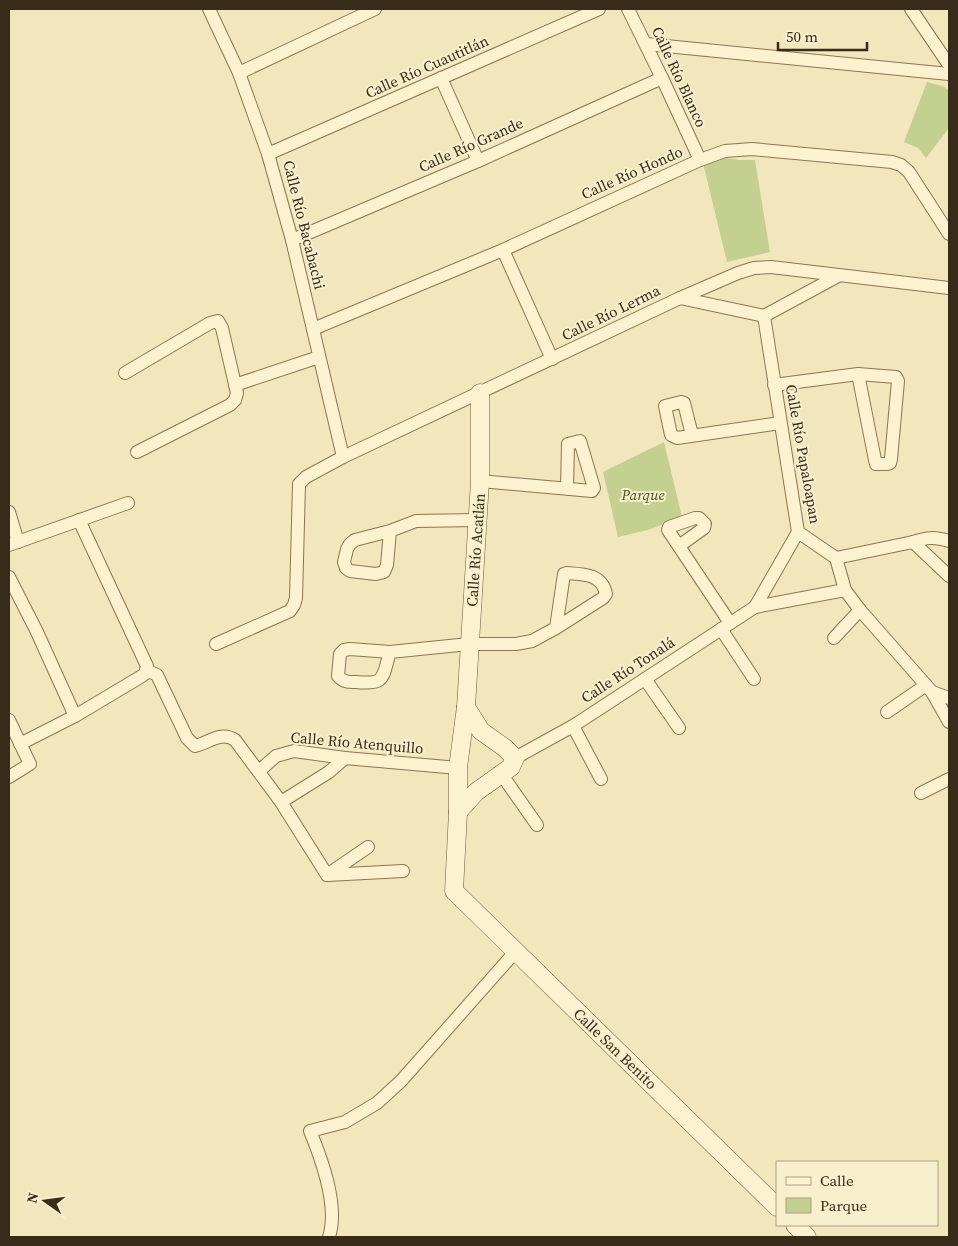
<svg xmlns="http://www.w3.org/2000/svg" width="958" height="1246" font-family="'Source Serif 4',serif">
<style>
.green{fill:#c4d090}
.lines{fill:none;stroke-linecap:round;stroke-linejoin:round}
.street-casing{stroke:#8b7554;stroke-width:14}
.secondary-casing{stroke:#6d5638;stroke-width:19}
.street{stroke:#fcf2d0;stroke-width:12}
.secondary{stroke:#fcf2d0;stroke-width:18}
.labels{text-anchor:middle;stroke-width:4;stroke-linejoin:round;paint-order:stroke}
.street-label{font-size:15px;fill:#392b1a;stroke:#f8efcd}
.park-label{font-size:15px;font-style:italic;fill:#45571f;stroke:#f8efcd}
</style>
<rect width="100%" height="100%" fill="#f2e6bc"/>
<g class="green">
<polygon points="927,82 945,87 949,91 949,128 926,158 918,148 904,142"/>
<polygon points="717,156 739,160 755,160 770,252 727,262 703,163"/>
<polygon points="664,442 682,517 648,530 618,537 603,472"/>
</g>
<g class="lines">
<g class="street-casing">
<g id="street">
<polyline points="209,9 239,73 268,154 292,240 343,457"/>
<polyline points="628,9 662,78 700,160"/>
<polyline points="911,9 949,65"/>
<polyline points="646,44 949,74"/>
<polyline points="239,73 375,9"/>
<polyline points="441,78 478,161"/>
<polyline points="268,154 599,9"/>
<polyline points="292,240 478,161 662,78"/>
<polyline points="503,250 552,359"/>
<polyline points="680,298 764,316 838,276"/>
<polyline points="764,316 798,532 836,558 845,590 860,610 932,692 949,722"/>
<polyline points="313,329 503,250 700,160 725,151 752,149 892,162 901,165 909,172 949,234"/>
<polyline points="125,373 210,323 218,321 222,328 237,393 235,400 230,405 137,452"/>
<polyline points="235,385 319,357"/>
<polyline points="774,385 858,374 896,377 898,381 891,459 890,463 887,464 876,464 875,460 858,374"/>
<polyline points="692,435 684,403 681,402 665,406 671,435 677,438 780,423"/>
<polyline points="480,481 592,491 594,488 580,441 568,444 567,489"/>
<polyline points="9,512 18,542"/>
<polyline points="390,531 387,565 384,572 376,574 350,571 346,568 344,562 347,549 350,544 355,540 390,531 416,521 477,520"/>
<polyline points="913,542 949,576"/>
<polyline points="9,545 128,503"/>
<polyline points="679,546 704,528 705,524 699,518 695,518 669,527 668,530 730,623"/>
<path d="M836 558 913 542C927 537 935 537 949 541"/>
<polyline points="9,577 37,632 75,716"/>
<polyline points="755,607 798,532"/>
<polyline points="721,629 754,679"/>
<polyline points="834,638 860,610"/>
<polyline points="216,644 290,611 294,605 296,598 299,484 306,477 343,457 680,298 738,273 754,268 771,267 949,288"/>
<path d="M390 652C382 678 386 685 356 682 348 682 343 682 338 676L340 654 344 650 350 649 390 652 469 644H516L532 641 556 628 603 598 606 594C602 574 584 574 567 573L564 574 556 628"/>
<path d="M146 670 157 675 187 738 195 746C210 742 221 731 235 740L281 802 327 875 403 871"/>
<polyline points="645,679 679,728"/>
<polyline points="932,692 949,698"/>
<polyline points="887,712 926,685"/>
<polyline points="9,720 30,764 9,777"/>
<polyline points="573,726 601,779"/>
<polyline points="20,744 75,716 142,676 146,673 147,666 79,520"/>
<polyline points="515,758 573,726 755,607 845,590"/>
<polyline points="259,771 276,756 294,751 345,758 458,768"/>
<polyline points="502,775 537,825"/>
<polyline points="921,793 949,779"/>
<polyline points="281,802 329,772 345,758"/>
<polyline points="327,875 368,847"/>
<path d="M329 1237C339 1206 322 1160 310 1131L345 1122 377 1103 401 1081 516 951"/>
</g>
</g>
<g class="secondary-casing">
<g id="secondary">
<polyline points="480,393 480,481 466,707 458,768 458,812 454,891 777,1207"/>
<polyline points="458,812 476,792 511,767 515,758 505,748 481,731 466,707"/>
<polyline points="795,1225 807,1237"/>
</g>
</g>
<use href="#street" class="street"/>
<use href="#secondary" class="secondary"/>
</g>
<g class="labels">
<g class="street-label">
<text transform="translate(427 67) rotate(-24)" y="5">Calle Río Cuautitlán</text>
<text transform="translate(679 77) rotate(65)" y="5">Calle Río Blanco</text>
<text transform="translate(471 145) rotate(-24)" y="5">Calle Río Grande</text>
<text transform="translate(632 173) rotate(-24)" y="5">Calle Río Hondo</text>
<text transform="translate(304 225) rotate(76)" y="5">Calle Río Bacabachi</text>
<text transform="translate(611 313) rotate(-26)" y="5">Calle Río Lerma</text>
<text transform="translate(803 454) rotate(80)" y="5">Calle Río Papaloapan</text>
<text transform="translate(476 550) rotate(-86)" y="5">Calle Río Acatlán</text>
<text transform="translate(628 670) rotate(-33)" y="5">Calle Río Tonalá</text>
<text transform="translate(357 743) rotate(5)" y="5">Calle Río Atenquillo</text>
<text transform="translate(615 1049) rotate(44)" y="5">Calle San Benito</text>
</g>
<g class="park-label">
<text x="643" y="500">Parque</text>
</g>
</g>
<rect width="958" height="1246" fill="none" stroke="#392b1a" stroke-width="20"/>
<rect x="776" y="1161" width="162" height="65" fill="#f8efcd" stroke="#aca185"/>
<rect x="786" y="1177" width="25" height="8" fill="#fcf2d0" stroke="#aca185"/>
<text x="820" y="1186" font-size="15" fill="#392b1a">Calle</text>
<rect x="786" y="1198" width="25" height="15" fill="#c4d090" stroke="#aca185"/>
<text x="820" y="1211" font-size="15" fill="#392b1a">Parque</text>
<g transform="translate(45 1201) rotate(284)" stroke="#f8efcd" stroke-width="4" paint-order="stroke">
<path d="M0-4L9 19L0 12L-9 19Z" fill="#392b1a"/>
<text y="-8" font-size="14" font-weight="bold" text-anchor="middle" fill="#392b1a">N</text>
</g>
<path d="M778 42v8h89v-8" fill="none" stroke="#392b1a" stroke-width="2.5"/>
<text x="786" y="42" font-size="15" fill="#392b1a" stroke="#f8efcd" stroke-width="4" paint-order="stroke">50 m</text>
</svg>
